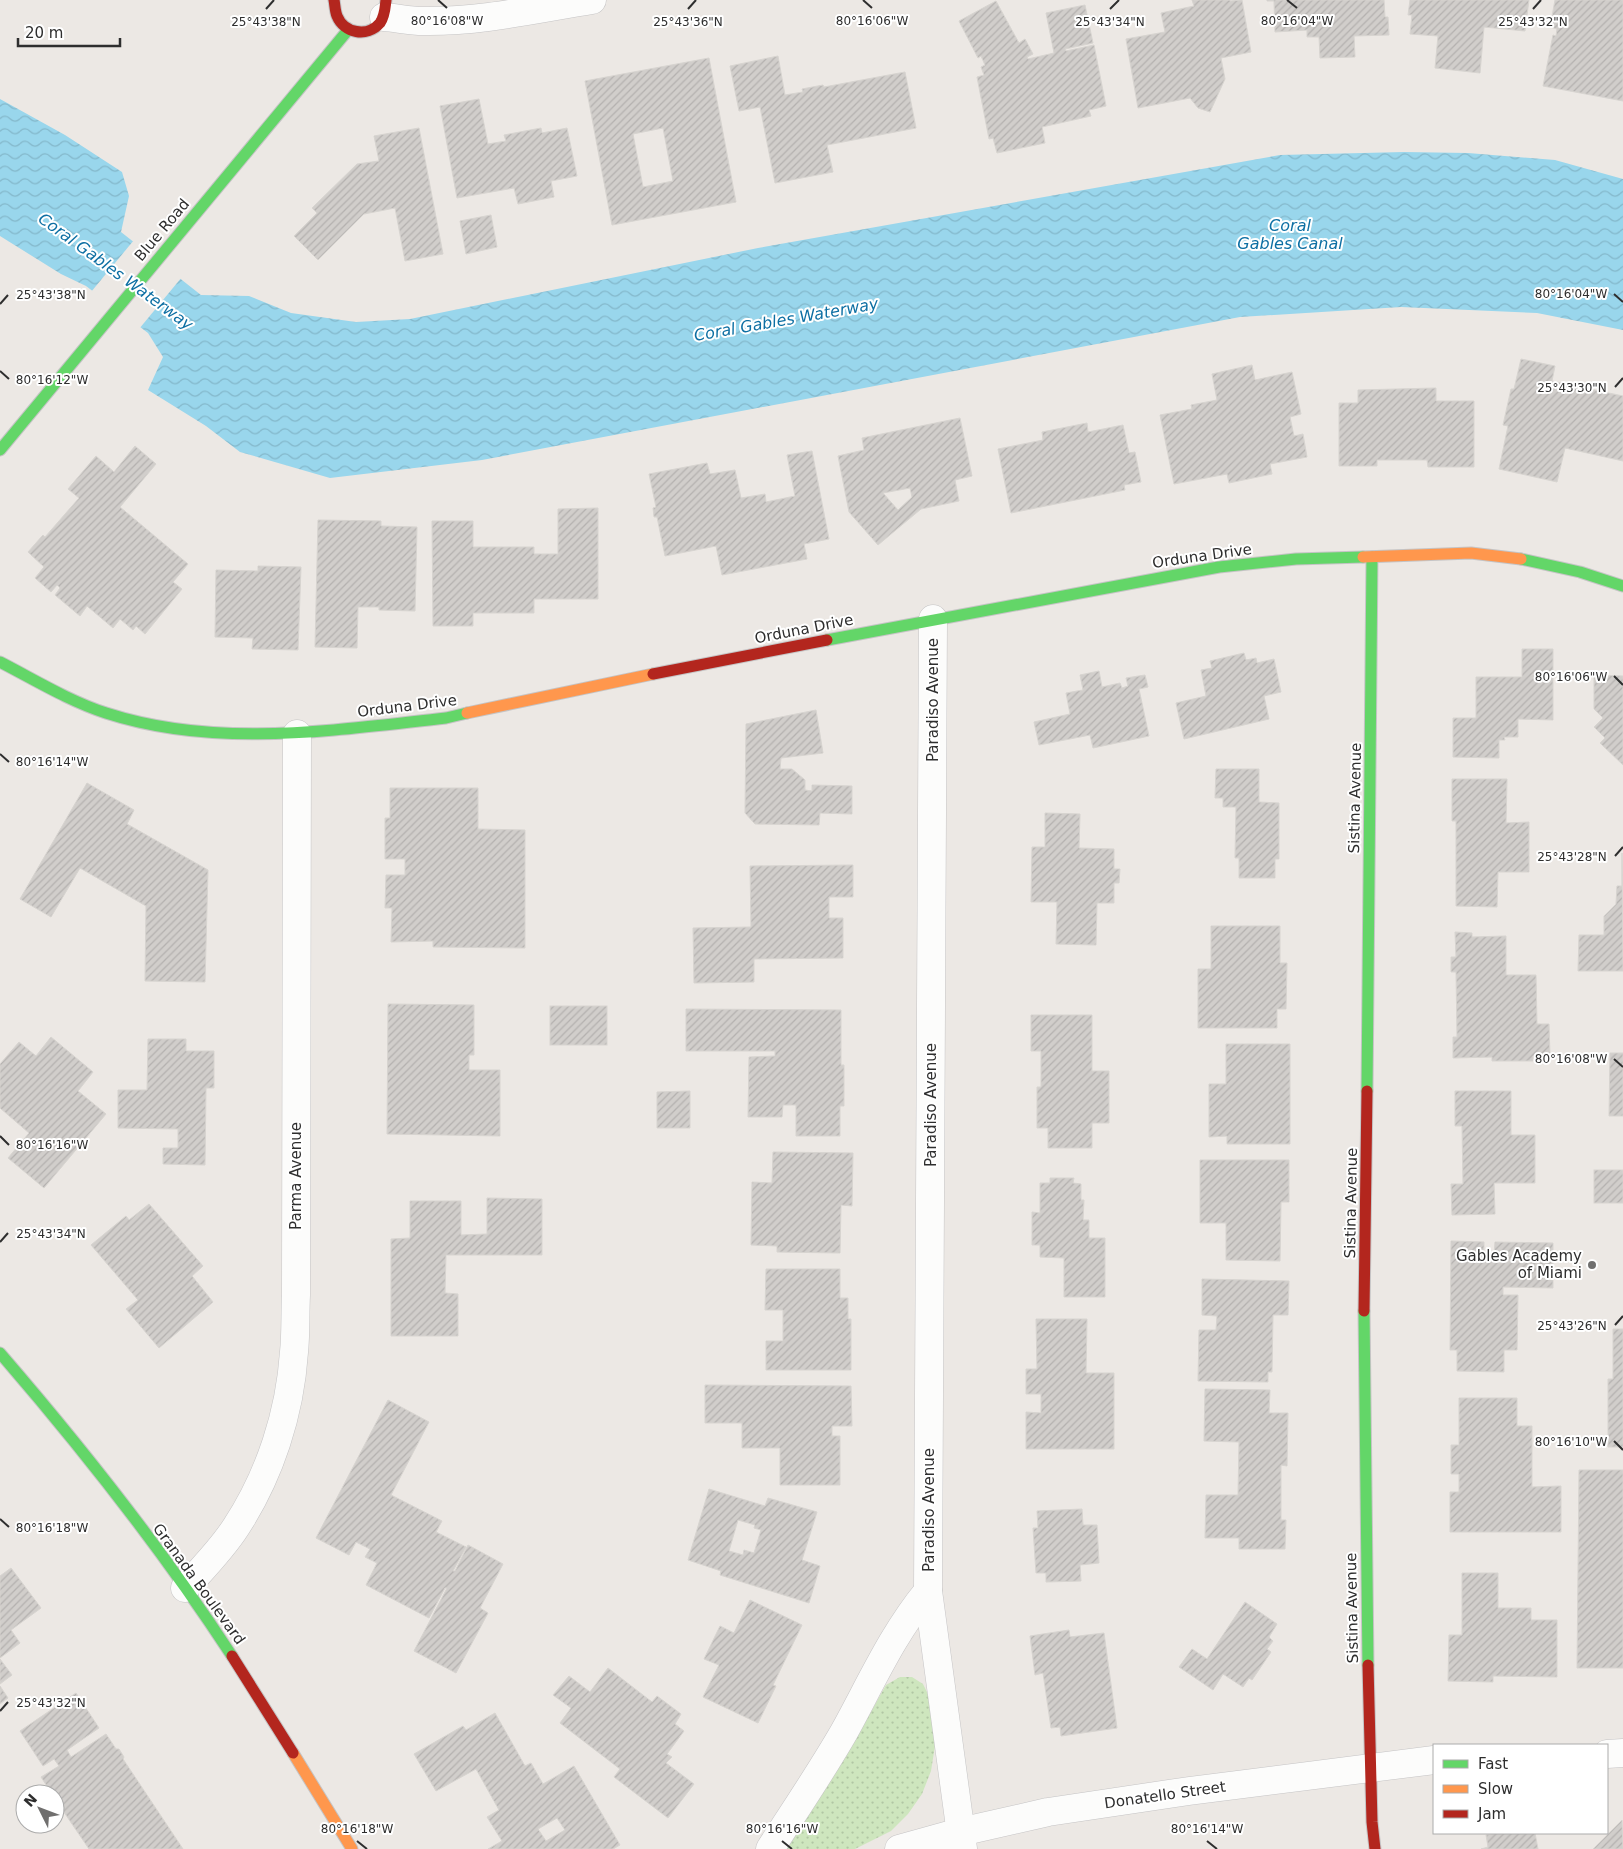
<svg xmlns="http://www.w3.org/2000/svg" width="1623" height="1849" font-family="'DejaVu Sans',sans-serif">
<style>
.grass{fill:url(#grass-dots)}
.water{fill:url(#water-waves)}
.pier{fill:#ece8e4}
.building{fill:url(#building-hatch);stroke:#d7d4d0;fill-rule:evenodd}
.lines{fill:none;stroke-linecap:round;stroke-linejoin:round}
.street-casing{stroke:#c5c4c5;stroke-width:29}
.fast-casing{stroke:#c5c4c5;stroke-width:13}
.slow-casing{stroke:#c5c4c5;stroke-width:13}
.jam-casing{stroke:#c5c4c5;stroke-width:13}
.street{stroke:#fcfcfb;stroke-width:28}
.fast{stroke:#63d668;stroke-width:11}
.slow{stroke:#ff974d;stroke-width:11}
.jam{stroke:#b3261e;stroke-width:11}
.ticks{fill:none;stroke:#2e2e2e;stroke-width:2}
.poi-dot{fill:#706f6e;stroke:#fff;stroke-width:2}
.labels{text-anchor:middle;stroke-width:4;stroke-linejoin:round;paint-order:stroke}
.street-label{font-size:15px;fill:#2e2e2e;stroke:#fff}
.poi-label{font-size:15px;fill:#2e2e2e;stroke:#fff;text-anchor:end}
.water-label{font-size:16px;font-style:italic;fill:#0d6fa3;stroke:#fff}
.ticks-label{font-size:12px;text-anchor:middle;fill:#2e2e2e;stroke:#fff;stroke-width:4;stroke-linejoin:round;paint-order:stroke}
</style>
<defs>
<pattern id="grass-dots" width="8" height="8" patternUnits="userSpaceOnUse" patternTransform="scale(1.25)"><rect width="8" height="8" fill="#cee6be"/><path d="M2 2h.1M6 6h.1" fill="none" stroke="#b1c6a4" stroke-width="1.8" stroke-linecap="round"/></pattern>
<pattern id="water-waves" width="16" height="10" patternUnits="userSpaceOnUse" patternTransform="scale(1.25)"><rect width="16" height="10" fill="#99d6ec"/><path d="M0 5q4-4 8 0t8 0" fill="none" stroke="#84b8cb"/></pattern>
<pattern id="building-hatch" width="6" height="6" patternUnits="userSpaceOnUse" patternTransform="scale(1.25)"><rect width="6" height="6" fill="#d1cecb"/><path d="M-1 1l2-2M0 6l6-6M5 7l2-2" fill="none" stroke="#b4b1af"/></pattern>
</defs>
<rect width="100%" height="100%" fill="#ece8e4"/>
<polygon class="grass" points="900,1677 912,1677 923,1684 930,1698 935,1746 931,1771 922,1794 908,1814 891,1831 855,1849 787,1849 854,1742 886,1685"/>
<polygon class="water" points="0,99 65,135 122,172 129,196 121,232 201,295 249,296 291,313 356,322 410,319 758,248 1280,155 1404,152 1468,153 1555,160 1623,179 1623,330 1537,313 1401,307 1240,317 482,460 330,478 240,452 206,426 148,390 163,357 148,333 86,286 61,274 0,236"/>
<polygon class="pier" points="134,240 182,277 139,329 91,292"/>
<g class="building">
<polygon points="1192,0 1230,0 1230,1 1242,0 1251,52 1221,58 1225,79 1210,112 1198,108 1190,98 1138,108 1126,39 1165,32 1161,13 1194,6"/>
<polygon points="1267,0 1384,0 1385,17 1388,17 1389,35 1354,36 1355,57 1320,58 1319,37 1307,37 1307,30 1275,32 1274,1 1267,1"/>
<polygon points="1410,0 1529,0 1525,31 1484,27 1480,73 1435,68 1438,36 1410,34 1412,15 1408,15"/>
<polygon points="1555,0 1623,0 1623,101 1543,86 1553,35 1556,36 1557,29 1550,27"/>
<polygon points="996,1 1019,43 1025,39 1033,54 1027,57 1028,59 1054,53 1046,13 1085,5 1093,43 1065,49 1066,51 1094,45 1106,106 1089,110 1091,116 1042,127 1045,143 997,153 993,138 989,139 977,77 984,75 981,67 985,65 981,56 978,58 959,21"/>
<polygon points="778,56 785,95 803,92 802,89 823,85 824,87 905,72 916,128 827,145 833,172 775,183 760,107 739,111 730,66"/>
<path d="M709 58 736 202 612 225 585 81ZM663 128 673 181 643 187 633 134Z"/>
<polygon points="479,99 488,144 506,141 504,135 541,128 542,133 567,128 577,176 551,181 554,197 518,204 514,188 457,198 440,106"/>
<polygon points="419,128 443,254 405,261 395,208 364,214 318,260 294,236 317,213 312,208 357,164 379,161 374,136"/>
<polygon points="491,215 497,247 466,254 460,221"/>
<polygon points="1521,359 1555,366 1552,381 1623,396 1623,461 1565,448 1557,482 1499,469 1508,426 1503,425 1511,389 1514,389"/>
<polygon points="1252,365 1255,380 1292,372 1301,414 1290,417 1294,436 1303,434 1307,457 1270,464 1272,474 1229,483 1227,474 1174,484 1160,415 1192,409 1191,405 1217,400 1212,374"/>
<polygon points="1436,388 1436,401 1474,401 1474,467 1428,467 1427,460 1377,460 1377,466 1339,466 1339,403 1358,403 1358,390"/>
<path d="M960 418 972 476 955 480 959 501 921 509 878 545 849 512 838 456 864 450 862 438ZM910 488 912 497 898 510 883 493Z"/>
<polygon points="1087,423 1088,432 1123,425 1129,453 1135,452 1141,482 1124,485 1125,490 1011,513 998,449 1043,440 1042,432"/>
<polygon points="135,446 156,464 120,507 188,564 173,582 182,589 145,634 136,626 133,630 120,619 113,628 87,606 80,616 55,595 60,588 57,585 51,592 35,578 44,567 28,552 43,535 45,537 79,498 68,489 96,456 114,472"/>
<polygon points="812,451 829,539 804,544 807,559 722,575 716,546 665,556 657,517 654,517 653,508 656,507 649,474 707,463 710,474 735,470 741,498 765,494 766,502 795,496 787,455"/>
<polygon points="598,508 598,599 534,599 534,613 473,613 473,626 433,626 432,521 473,521 473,547 534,547 534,554 558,554 558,509"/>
<polygon points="318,520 381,521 381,526 417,527 415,611 379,610 379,607 358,607 357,648 315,647"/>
<polygon points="258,566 301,567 298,650 252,649 253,638 215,637 216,570 258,571"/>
<polygon points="1522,649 1553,649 1553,720 1518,719 1518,737 1504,737 1505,740 1499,740 1499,758 1453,757 1453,718 1476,718 1476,677 1522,677"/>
<polygon points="1244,653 1246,660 1256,658 1257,663 1274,659 1281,692 1264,696 1269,719 1184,739 1176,703 1206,696 1201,670 1212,668 1210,661"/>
<polygon points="1099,671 1102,687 1120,683 1122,688 1128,686 1126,678 1145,675 1148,687 1139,689 1149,736 1093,748 1090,735 1039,745 1034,722 1070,714 1066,693 1083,690 1080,675"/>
<polygon points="1594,675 1623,676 1623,765 1600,743 1605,738 1594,727 1603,718 1594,709"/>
<polygon points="816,710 823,753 781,758 780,769 792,769 805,780 805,790 812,791 812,785 852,786 852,814 820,813 819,825 755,824 745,813 746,724"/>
<polygon points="1216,769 1259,769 1259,802 1279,803 1279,859 1275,859 1275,878 1239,878 1239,858 1235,858 1236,807 1223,807 1223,798 1215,798"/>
<polygon points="1452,779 1507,779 1506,823 1529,822 1529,872 1498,872 1497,907 1456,906 1456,821 1452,821"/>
<polygon points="87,783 134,810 127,824 208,870 205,982 145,981 146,906 80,868 51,917 20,899"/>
<polygon points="390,788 478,788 478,829 525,830 525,948 433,947 433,941 391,942 392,908 385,908 386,875 405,875 405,859 385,859 385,818 390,818"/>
<polygon points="1045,813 1080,814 1079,848 1114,849 1114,869 1120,869 1119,883 1114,883 1114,903 1097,903 1096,945 1056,944 1057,902 1031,902 1032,847 1045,847"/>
<polygon points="1622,853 1623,971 1578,971 1579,935 1604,935 1604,916 1616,904 1617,886 1622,886"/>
<polygon points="853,865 853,897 829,897 829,918 843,918 843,958 754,959 754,982 694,983 693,928 751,927 750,866"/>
<polygon points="1211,926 1280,926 1280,963 1287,963 1286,1009 1277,1009 1277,1028 1198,1028 1198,969 1211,969"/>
<polygon points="1455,932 1472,933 1472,937 1506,936 1506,975 1536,975 1537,1024 1549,1024 1550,1056 1533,1056 1533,1061 1492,1061 1492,1057 1453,1058 1453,1037 1457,1037 1456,972 1451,972 1451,957 1456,957"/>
<polygon points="388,1004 474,1005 474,1055 469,1055 469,1070 500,1070 500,1136 387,1134"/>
<rect x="550" y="1006" width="57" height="39"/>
<polygon points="686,1009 841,1010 841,1065 844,1065 844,1106 840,1106 840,1136 796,1136 796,1105 783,1105 782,1117 748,1117 749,1057 775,1056 775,1051 686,1051"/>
<polygon points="1031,1015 1092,1015 1092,1071 1109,1071 1109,1123 1092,1123 1092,1148 1048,1148 1048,1128 1037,1128 1037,1087 1041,1087 1041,1051 1031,1051"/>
<polygon points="51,1037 93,1072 78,1091 106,1114 44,1188 8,1158 29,1133 0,1108 0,1064 19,1042 36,1056"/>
<polygon points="148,1039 186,1039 186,1051 214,1051 214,1088 206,1088 205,1165 163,1164 163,1148 178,1148 178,1129 118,1128 118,1090 147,1090"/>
<polygon points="1226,1044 1290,1044 1290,1144 1227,1144 1227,1136 1209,1137 1209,1084 1226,1084"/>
<polygon points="1610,1053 1623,1053 1623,1116 1609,1116"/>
<polygon points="690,1091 690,1128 657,1128 657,1092"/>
<polygon points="1455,1091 1511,1091 1511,1135 1535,1135 1535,1183 1494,1183 1495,1214 1452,1215 1451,1184 1463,1184 1462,1126 1455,1126"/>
<polygon points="773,1152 853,1153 852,1206 841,1205 840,1253 777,1252 777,1246 751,1245 752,1182 772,1183"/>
<polygon points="1200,1160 1289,1160 1289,1202 1281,1202 1280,1261 1226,1260 1226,1223 1200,1223"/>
<rect x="1594" y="1170" width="29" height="33"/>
<polygon points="1050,1178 1074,1178 1073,1183 1081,1184 1081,1200 1084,1200 1083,1220 1089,1220 1089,1238 1105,1238 1105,1297 1064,1297 1064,1258 1040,1257 1040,1245 1032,1245 1032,1212 1040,1213 1040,1183 1050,1183"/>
<polygon points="487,1198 542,1199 542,1255 446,1255 445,1293 458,1294 458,1336 391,1336 391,1239 410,1238 410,1201 461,1201 461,1235 487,1234"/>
<polygon points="149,1204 203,1266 192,1276 213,1302 159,1348 126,1309 138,1300 91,1245 126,1216 129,1220"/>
<polygon points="1451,1241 1484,1242 1484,1255 1494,1255 1495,1242 1553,1243 1553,1288 1503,1287 1503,1295 1518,1295 1517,1350 1504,1350 1504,1372 1457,1371 1457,1350 1450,1350"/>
<polygon points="766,1269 840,1269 840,1298 848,1298 848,1319 851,1319 851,1370 766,1370 766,1341 783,1341 783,1310 765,1310"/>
<polygon points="1202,1279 1289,1281 1288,1315 1273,1315 1272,1372 1268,1372 1268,1382 1198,1381 1199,1330 1216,1330 1217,1316 1202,1315"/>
<polygon points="1036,1319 1087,1319 1086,1373 1114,1373 1114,1449 1026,1449 1026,1412 1041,1413 1041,1394 1026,1394 1026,1369 1037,1369"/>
<polygon points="1613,1329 1623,1329 1623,1447 1608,1447 1608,1379 1613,1379"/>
<polygon points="705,1385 851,1386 852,1426 832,1426 832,1436 840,1436 840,1485 780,1485 780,1448 742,1448 742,1423 705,1423"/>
<polygon points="1205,1389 1270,1390 1269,1413 1288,1413 1287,1466 1281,1465 1281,1520 1286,1520 1285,1549 1239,1549 1239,1538 1205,1538 1206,1495 1238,1495 1239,1442 1204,1441"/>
<polygon points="1459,1398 1517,1398 1517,1426 1532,1426 1532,1487 1561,1486 1561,1532 1450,1532 1450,1492 1459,1492 1459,1474 1451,1474 1451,1445 1459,1445"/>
<polygon points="388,1400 429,1422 391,1495 442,1521 436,1532 466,1547 453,1571 455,1571 468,1545 503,1564 480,1608 488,1613 456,1673 414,1651 447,1588 445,1588 429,1618 366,1585 377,1563 365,1557 370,1549 356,1542 349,1555 316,1538"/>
<polygon points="1579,1470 1623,1470 1623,1668 1577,1668"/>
<path d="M709 1489 765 1506 768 1498 817 1512 802 1560 820 1566 809 1603 720 1575 721 1571 688 1560ZM738 1520 755 1525 754 1528 761 1530 754 1553 744 1550 743 1555 729 1551Z"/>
<polygon points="1082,1509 1083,1525 1097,1525 1099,1563 1080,1565 1081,1581 1046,1582 1046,1573 1036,1573 1033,1528 1038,1528 1037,1511"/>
<polygon points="11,1568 41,1608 11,1630 20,1643 0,1658 0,1576"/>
<polygon points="1462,1573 1498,1573 1498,1608 1531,1608 1531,1620 1557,1620 1557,1677 1493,1676 1493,1682 1448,1681 1449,1635 1462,1635"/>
<polygon points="750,1600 802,1625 773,1685 776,1686 758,1723 703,1697 719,1665 704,1659 720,1626 734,1633"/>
<polygon points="1245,1602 1277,1624 1269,1637 1273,1641 1267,1649 1271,1652 1252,1680 1249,1678 1243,1687 1223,1674 1213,1690 1179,1667 1192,1649 1207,1659"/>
<polygon points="1069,1630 1070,1637 1104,1633 1117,1728 1061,1736 1060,1727 1051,1728 1043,1673 1035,1675 1030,1636"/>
<polygon points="0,1659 12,1675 0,1684"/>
<polygon points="608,1668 652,1702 657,1696 681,1714 675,1724 684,1731 667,1754 672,1757 666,1763 694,1784 668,1818 614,1777 620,1769 560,1723 571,1708 553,1695 569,1676 590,1692"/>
<polygon points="0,1686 8,1698 0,1704"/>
<polygon points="76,1693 99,1728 67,1750 71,1757 106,1734 116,1749 119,1749 124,1757 123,1759 183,1849 89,1849 55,1799 55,1794 52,1794 41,1777 59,1766 54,1759 43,1766 20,1731"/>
<path d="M495 1713 525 1766 531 1763 543 1784 574 1766 620 1845 613 1849H488L502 1841 487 1817 499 1810 476 1769 436 1791 414 1754 463 1726 466 1730ZM557 1818 565 1830 546 1841 538 1829Z"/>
<polygon points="1622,1820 1623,1849 1593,1849"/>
<polygon points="1497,1833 1535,1833 1538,1849 1481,1849 1488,1847 1486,1835"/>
</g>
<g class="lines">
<g class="street-casing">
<g id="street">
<path d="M384 17C397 18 410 21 423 21 480 22 536 9 592 0"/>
<polyline points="933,619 928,1591 963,1849"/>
<path d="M185 1588C202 1569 222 1549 236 1527 270 1475 290 1413 294 1352 296 1333 295 1314 296 1295L297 734"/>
<polyline points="1607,1754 1623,1753"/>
<path d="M770 1849C795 1810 821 1772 844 1732 870 1685 893 1633 928 1591"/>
<polyline points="899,1849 960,1832 1048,1812 1189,1791 1434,1760"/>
</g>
</g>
<g class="fast-casing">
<g id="fast">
<polyline points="0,450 348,30"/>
<polyline points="1521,559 1580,572 1623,586"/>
<polyline points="827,640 1219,567 1296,559 1363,557"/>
<path d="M0 662C35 680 69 701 106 713 217 749 334 730 446 718L467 713"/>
<polyline points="1367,1091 1372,557"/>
<polyline points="1364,1311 1368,1665"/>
<path d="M0 1353C83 1449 162 1549 232 1656"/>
</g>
</g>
<g class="slow-casing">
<g id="slow">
<polyline points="1363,557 1471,553 1521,559"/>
<polyline points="467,713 653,674"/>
<polyline points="293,1753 352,1849"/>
</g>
</g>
<g class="jam-casing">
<g id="jam">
<path d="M334 0C335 5 335 11 337 16 344 33 367 38 380 23 385 16 385 8 386 0"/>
<polyline points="653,674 827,640"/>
<polyline points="1364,1311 1367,1091"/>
<polyline points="232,1656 293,1753"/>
<polyline points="1368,1665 1372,1822 1375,1849"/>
</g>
</g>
<use href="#street" class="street"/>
<use href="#fast" class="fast"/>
<use href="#slow" class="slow"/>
<use href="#jam" class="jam"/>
</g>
<path class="ticks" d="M438 0 447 8M863 0 872 8M1287 0 1297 8M266 9 274 0M688 9 696 0M1110 9 1119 0M1533 9 1541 0M1614 294 1623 302M0 304 8 295M0 371 9 379M1615 387 1623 378M1614 676 1623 685M0 754 9 762M1615 856 1623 847M1614 1059 1623 1067M0 1136 9 1145M0 1242 8 1233M1615 1325 1623 1316M1614 1441 1623 1450M0 1519 9 1527M0 1711 8 1702M357 1841 367 1849M782 1841 792 1849M1207 1841 1217 1849"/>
<circle class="poi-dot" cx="1592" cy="1265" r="5"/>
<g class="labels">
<g class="street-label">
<text transform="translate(162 230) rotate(-50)" y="5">Blue Road</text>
<text transform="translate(1202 556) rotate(-8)" y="5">Orduna Drive</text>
<text transform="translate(804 629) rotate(-11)" y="5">Orduna Drive</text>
<text transform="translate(933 700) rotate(-90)" y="5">Paradiso Avenue</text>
<text transform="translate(407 706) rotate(-7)" y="5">Orduna Drive</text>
<text transform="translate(1355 798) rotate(-89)" y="5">Sistina Avenue</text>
<text transform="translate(931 1105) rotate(-90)" y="5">Paradiso Avenue</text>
<text transform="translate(296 1176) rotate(-90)" y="5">Parma Avenue</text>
<text transform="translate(1351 1203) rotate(-89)" y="5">Sistina Avenue</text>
<text transform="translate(929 1510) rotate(-90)" y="5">Paradiso Avenue</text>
<text transform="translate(199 1584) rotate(54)" y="5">Granada Boulevard</text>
<text transform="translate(1352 1608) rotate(-91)" y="5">Sistina Avenue</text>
<text transform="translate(1165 1795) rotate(-8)" y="5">Donatello Street</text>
</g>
<g class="poi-label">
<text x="1582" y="1261">Gables Academy<tspan x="1582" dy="17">of Miami</tspan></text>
</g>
<g class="water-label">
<text x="1290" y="231">Coral<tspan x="1290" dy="18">Gables Canal</tspan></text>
<text transform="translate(116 271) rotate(36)" y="6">Coral Gables Waterway</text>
<text transform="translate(786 319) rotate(-10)" y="6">Coral Gables Waterway</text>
</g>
</g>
<g class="ticks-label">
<text x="447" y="25">80°16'08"W</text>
<text x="872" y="25">80°16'06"W</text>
<text x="1297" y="25">80°16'04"W</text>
<text x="266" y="26">25°43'38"N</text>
<text x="688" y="26">25°43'36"N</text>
<text x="1110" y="26">25°43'34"N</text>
<text x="1533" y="26">25°43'32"N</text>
<text x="1571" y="298">80°16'04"W</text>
<text x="51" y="299">25°43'38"N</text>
<text x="52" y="384">80°16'12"W</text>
<text x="1572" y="392">25°43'30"N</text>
<text x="1571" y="681">80°16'06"W</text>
<text x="52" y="766">80°16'14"W</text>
<text x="1572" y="861">25°43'28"N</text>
<text x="1571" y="1063">80°16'08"W</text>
<text x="52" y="1149">80°16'16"W</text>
<text x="51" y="1238">25°43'34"N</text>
<text x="1572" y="1330">25°43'26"N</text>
<text x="1571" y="1446">80°16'10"W</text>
<text x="52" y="1532">80°16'18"W</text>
<text x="51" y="1707">25°43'32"N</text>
<text x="357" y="1833">80°16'18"W</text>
<text x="782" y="1833">80°16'16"W</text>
<text x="1207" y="1833">80°16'14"W</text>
</g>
<rect x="1433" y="1744" width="175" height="90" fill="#ffffff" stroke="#ababab"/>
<rect x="1443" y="1760" width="25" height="8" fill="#63d668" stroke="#ababab"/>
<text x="1478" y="1769" font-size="15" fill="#2e2e2e">Fast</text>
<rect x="1443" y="1785" width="25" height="8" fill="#ff974d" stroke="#ababab"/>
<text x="1478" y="1794" font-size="15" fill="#2e2e2e">Slow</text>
<rect x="1443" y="1810" width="25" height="8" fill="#b3261e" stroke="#ababab"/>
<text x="1478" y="1819" font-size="15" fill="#2e2e2e">Jam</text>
<g transform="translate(40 1809) rotate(312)"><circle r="24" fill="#ffffff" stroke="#ababab"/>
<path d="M0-4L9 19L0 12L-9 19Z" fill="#706f6e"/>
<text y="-8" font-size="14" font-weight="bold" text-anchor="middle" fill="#2e2e2e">N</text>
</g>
<path d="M18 38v8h102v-8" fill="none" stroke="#2e2e2e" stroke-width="2.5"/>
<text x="25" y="38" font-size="15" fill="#2e2e2e" stroke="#ffffff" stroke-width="4" paint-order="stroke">20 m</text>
</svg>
